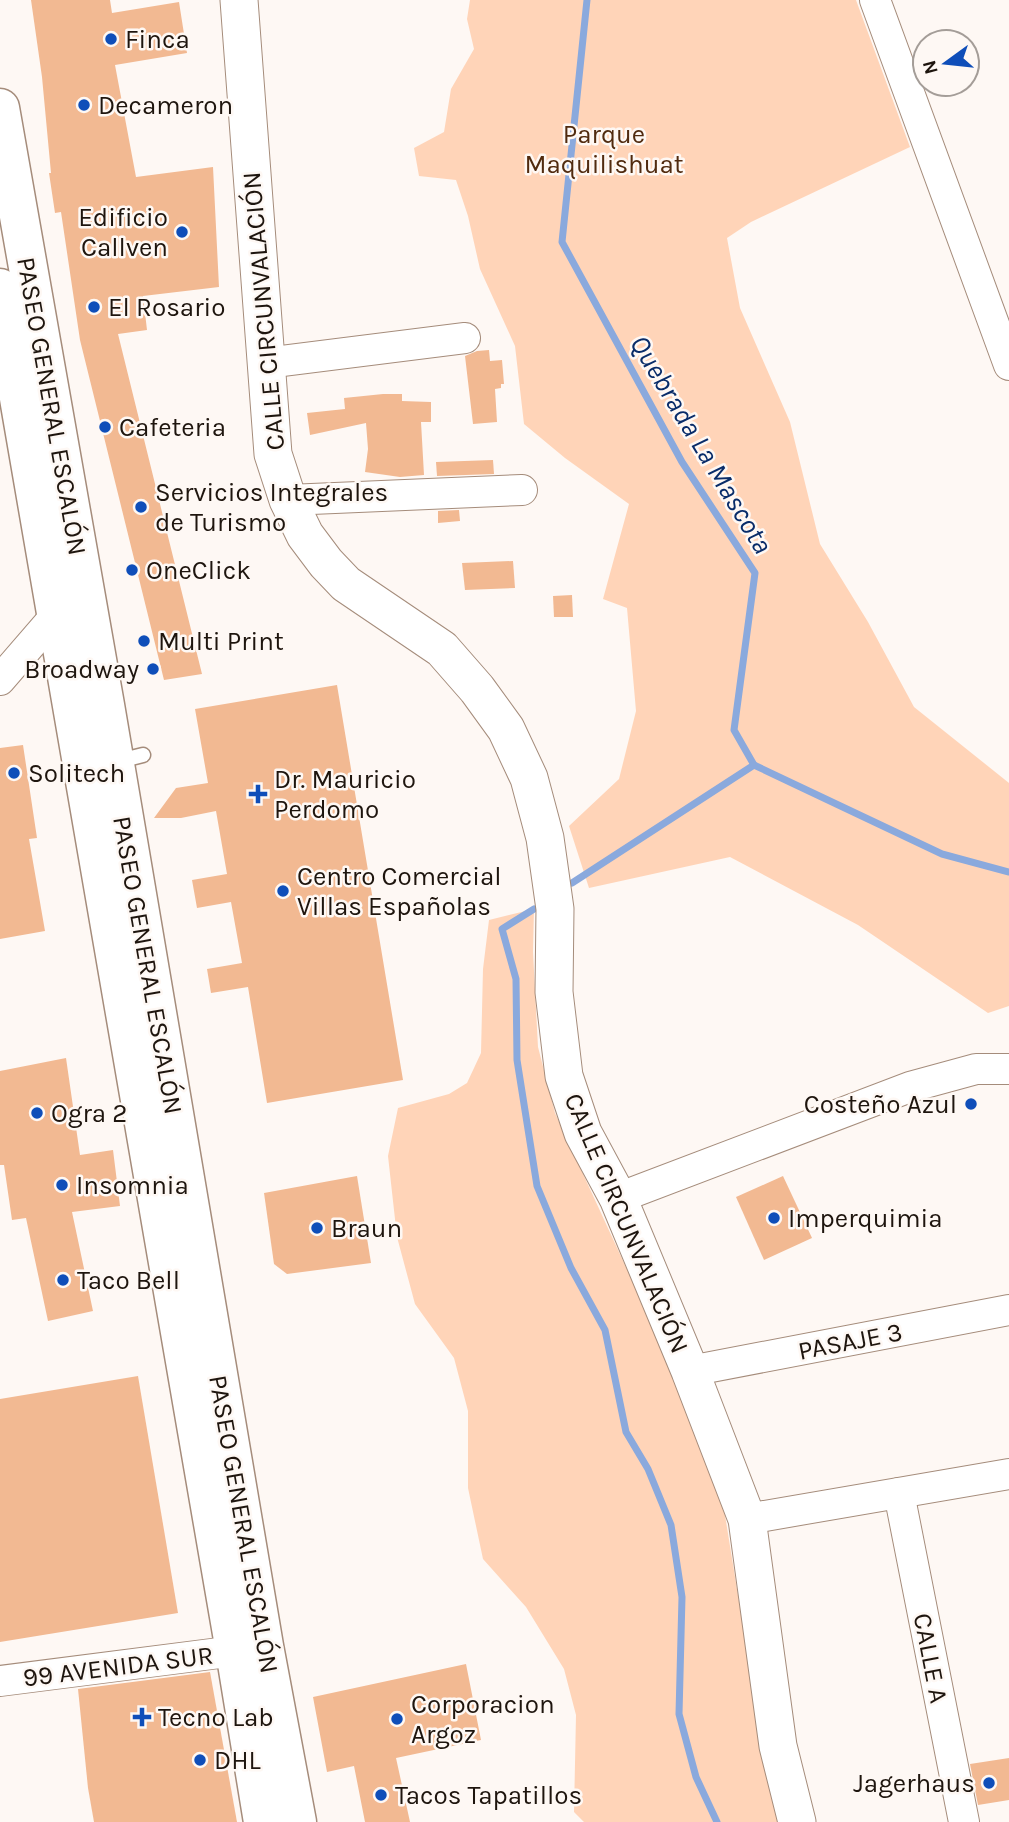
<svg xmlns="http://www.w3.org/2000/svg" width="1009" height="1822" font-family="Karla,sans-serif">
<style>
.green{fill:#ffd4b8}
.lines{fill:none;stroke-linecap:round;stroke-linejoin:round}
.stream{stroke:#8aa9dd;stroke-width:7}
.building{fill:#f2b992}
.service-casing{stroke:#a58c7b;stroke-width:17}
.minor-casing{stroke:#a58c7b;stroke-width:32}
.tertiary-casing{stroke:#a58c7b;stroke-width:39}
.secondary-casing{stroke:#a58c7b;stroke-width:41}
.service{stroke:#fff;stroke-width:14}
.minor{stroke:#fff;stroke-width:30}
.tertiary{stroke:#fff;stroke-width:37}
.secondary{stroke:#fff;stroke-width:38}
.poi-dot{fill:#0f4eb9;stroke:#fef8f4;stroke-width:2.5}
.labels{text-anchor:middle;stroke-width:5;stroke-linejoin:round;paint-order:stroke}
.poi-label{font-size:26px;fill:#1e150e;stroke:#fef8f4;text-anchor:start}
.park-label{font-size:26px;fill:#512b0f;stroke:#fef8f4}
.street-label{font-size:26px;fill:#1e150e;stroke:#fef8f4}
.water-label{font-size:28px;font-style:italic;fill:#092c69;stroke:#fef8f4}
</style>
<rect width="100%" height="100%" fill="#fef8f4"/>
<g class="green">
<polygon points="470,0 856,0 910,147 751,222 727,238 740,308 790,422 820,544 868,622 914,707 1009,783 1009,1006 988,1013 858,925 730,857 589,888 569,826 619,779 636,711 627,608 603,599 629,504 565,458 524,424 515,346 480,269 468,216 456,180 419,176 414,148 444,132 451,89 474,49 467,19"/>
<polygon points="534,909 533,952 538,1047 555,1113 659,1339 724,1509 764,1756 779,1822 584,1822 574,1812 576,1715 564,1669 526,1607 483,1559 468,1488 468,1411 454,1358 415,1304 397,1237 388,1156 398,1108 449,1094 467,1083 481,1053 483,969 489,920"/>
</g>
<g class="lines">
<g class="stream">
<polyline points="587,0 562,242 682,462 755,573 734,730 754,765 942,854 1009,872"/>
<polyline points="572,883 754,765"/>
<polyline points="534,909 502,929 516,979 517,1060 537,1186 571,1268 605,1330 626,1432 648,1469 671,1525 682,1597 679,1714 696,1777 717,1822"/>
</g>
</g>
<g class="building">
<polygon points="31,0 110,0 112,13 179,2 187,53 115,65 136,177 213,167 219,287 143,296 147,330 118,334 202,674 164,680 80,340 61,212 55,213 49,173 51,173 42,77"/>
<polygon points="489,350 490,361 502,360 504,384 501,384 501,388 495,389 497,422 473,424 465,356 477,351"/>
<polygon points="383,394 402,394 402,401 431,402 431,422 421,422 424,475 400,477 365,472 368,449 366,423 310,435 307,413 345,409 344,398"/>
<polygon points="493,460 494,474 437,476 436,462"/>
<polygon points="459,510 460,521 438,523 438,511"/>
<polygon points="513,561 515,588 465,590 462,563"/>
<polygon points="572,595 573,617 554,617 553,596"/>
<polygon points="337,685 403,1080 267,1103 248,987 211,993 207,969 242,963 231,902 197,908 192,880 227,874 216,811 181,818 154,818 176,788 208,783 195,709"/>
<polygon points="23,745 37,838 29,839 45,931 0,939 0,748"/>
<polygon points="66,1058 80,1155 113,1150 120,1206 72,1212 93,1311 48,1321 26,1218 12,1220 4,1165 0,1165 0,1071"/>
<polygon points="357,1176 371,1263 287,1274 274,1264 264,1193"/>
<polygon points="783,1176 812,1238 764,1260 736,1197"/>
<polygon points="138,1376 178,1613 0,1642 0,1399"/>
<polygon points="466,1664 481,1740 396,1758 410,1822 365,1822 354,1766 327,1772 313,1697"/>
<polygon points="210,1672 237,1822 94,1822 88,1788 78,1689"/>
<polygon points="1009,1758 1009,1800 978,1805 970,1764"/>
</g>
<g class="lines">
<g class="service-casing">
<polyline id="service" points="115,762 143,755"/>
</g>
<g class="minor-casing">
<g id="minor">
<polyline points="875,0 1009,365"/>
<polyline points="266,363 465,338"/>
<polyline points="288,500 522,490"/>
<polyline points="0,680 57,614"/>
<polyline points="618,1198 910,1087 976,1069 1009,1069"/>
<polyline points="690,1371 1009,1310"/>
<polyline points="899,1493 964,1822"/>
<polyline points="747,1519 1009,1474"/>
<polyline points="0,1681 235,1651"/>
</g>
</g>
<g class="tertiary-casing">
<polyline id="tertiary" points="239,0 273,454 288,500 305,535 326,563 346,584 442,649 477,689 506,729 529,778 545,838 555,909 554,992 564,1076 583,1133 618,1198 690,1371 747,1519 778,1746 797,1822"/>
</g>
<g class="secondary-casing">
<g id="secondary">
<polyline points="0,108 105,705 264,1646 297,1822"/>
<polyline points="0,288 235,1651 263,1822"/>
</g>
</g>
<use href="#service" class="service"/>
<use href="#minor" class="minor"/>
<use href="#tertiary" class="tertiary"/>
<use href="#secondary" class="secondary"/>
</g>
<g class="poi-dot">
<circle cx="111" cy="39" r="7"/>
<circle cx="84" cy="105" r="7"/>
<circle cx="182" cy="232" r="7"/>
<circle cx="94" cy="307" r="7"/>
<circle cx="105" cy="427" r="7"/>
<circle cx="141" cy="507" r="7"/>
<circle cx="132" cy="570" r="7"/>
<circle cx="144" cy="641" r="7"/>
<circle cx="153" cy="669" r="7"/>
<circle cx="14" cy="773" r="7"/>
<path d="M254.5 783.5h7v7h7v7h-7v7h-7v-7h-7v-7h7z"/>
<circle cx="283" cy="891" r="7"/>
<circle cx="971" cy="1104" r="7"/>
<circle cx="37" cy="1113" r="7"/>
<circle cx="62" cy="1185" r="7"/>
<circle cx="774" cy="1218" r="7"/>
<circle cx="317" cy="1228" r="7"/>
<circle cx="63" cy="1280" r="7"/>
<path d="M138.5 1706.5h7v7h7v7h-7v7h-7v-7h-7v-7h7z"/>
<circle cx="397" cy="1719" r="7"/>
<circle cx="200" cy="1760" r="7"/>
<circle cx="989" cy="1783" r="7"/>
<circle cx="381" cy="1795" r="7"/>
</g>
<g class="labels">
<g class="poi-label">
<text x="125" y="48">Finca</text>
<text x="98" y="114">Decameron</text>
<text x="168" y="226" text-anchor="end">Edificio<tspan x="168" dy="30">Callven</tspan></text>
<text x="108" y="316">El Rosario</text>
<text x="119" y="436">Cafeteria</text>
<text x="155" y="501">Servicios Integrales<tspan x="155" dy="30">de Turismo</tspan></text>
<text x="146" y="579">OneClick</text>
<text x="158" y="650">Multi Print</text>
<text x="139" y="678" text-anchor="end">Broadway</text>
<text x="28" y="782">Solitech</text>
<text x="274" y="788">Dr. Mauricio<tspan x="274" dy="30">Perdomo</tspan></text>
<text x="297" y="885">Centro Comercial<tspan x="297" dy="30">Villas Españolas</tspan></text>
<text x="957" y="1113" text-anchor="end">Costeño Azul</text>
<text x="51" y="1122">Ogra 2</text>
<text x="76" y="1194">Insomnia</text>
<text x="788" y="1227">Imperquimia</text>
<text x="331" y="1237">Braun</text>
<text x="77" y="1289">Taco Bell</text>
<text x="411" y="1713">Corporacion<tspan x="411" dy="30">Argoz</tspan></text>
<text x="158" y="1726">Tecno Lab</text>
<text x="214" y="1769">DHL</text>
<text x="975" y="1792" text-anchor="end">Jagerhaus</text>
<text x="395" y="1804">Tacos Tapatillos</text>
</g>
<g class="park-label">
<text x="604" y="143">Parque<tspan x="604" dy="30">Maquilishuat</tspan></text>
</g>
<g class="street-label">
<text transform="translate(263 311) rotate(-95)" y="9">CALLE CIRCUNVALACIÓN</text>
<text transform="translate(52 406) rotate(80)" y="9">PASEO GENERAL ESCALÓN</text>
<text transform="translate(148 965) rotate(80)" y="9">PASEO GENERAL ESCALÓN</text>
<text transform="translate(627 1223) rotate(67)" y="9">CALLE CIRCUNVALACIÓN</text>
<text transform="translate(850 1341) rotate(-11)" y="9">PASAJE 3</text>
<text transform="translate(244 1524) rotate(80)" y="9">PASEO GENERAL ESCALÓN</text>
<text transform="translate(931 1658) rotate(79)" y="9">CALLE A</text>
<text transform="translate(118 1666) rotate(-7)" y="9">99 AVENIDA SUR</text>
</g>
<g class="water-label">
<text transform="translate(702 444) rotate(59)" y="10">Quebrada La Mascota</text>
</g>
</g>
<g transform="translate(946 63) rotate(255)"><circle r="33" fill="#fef8f4" stroke="#a49d98" stroke-width="2"/>
<path d="M0-5L12 26L0 18L-12 26Z" fill="#0f4eb9"/>
<text y="-10" font-size="19" font-weight="bold" text-anchor="middle" fill="#1e150e">N</text>
</g>
</svg>
